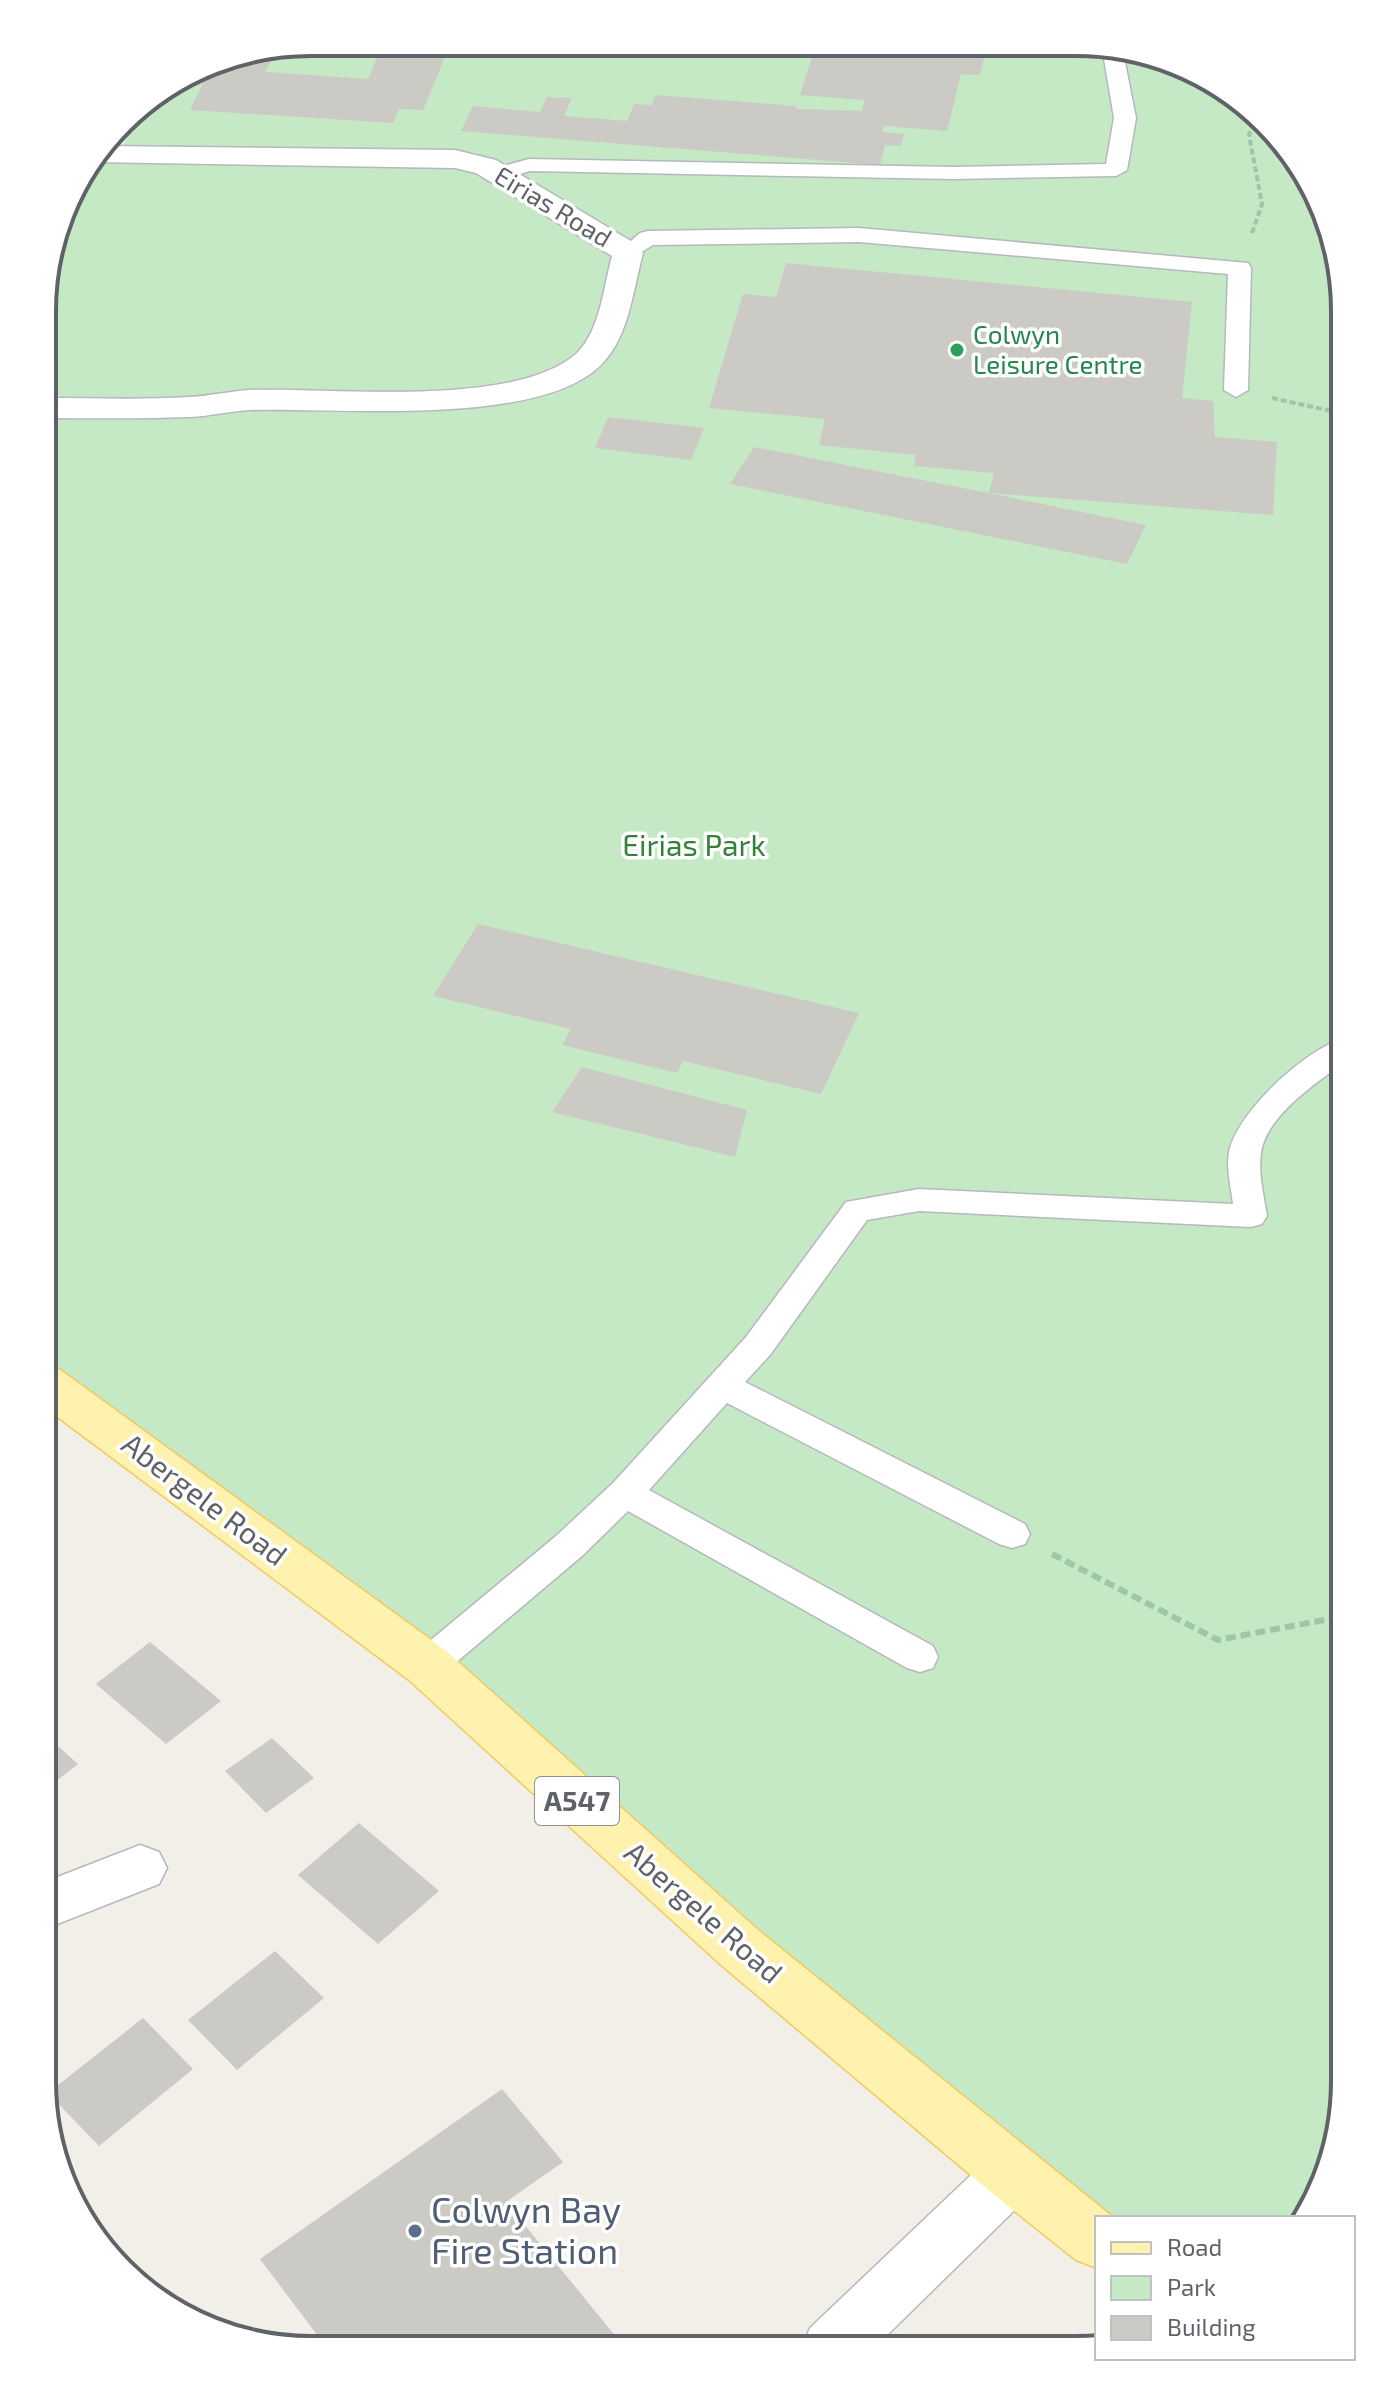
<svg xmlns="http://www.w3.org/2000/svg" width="1387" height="2392" font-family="'Exo 2',sans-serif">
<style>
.green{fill:#c5e8c5}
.building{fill:#cccac5}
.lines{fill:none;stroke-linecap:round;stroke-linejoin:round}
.service-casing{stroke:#b5b8bc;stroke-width:3}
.minor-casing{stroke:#b5b8bc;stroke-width:3}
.primary-casing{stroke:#f2c960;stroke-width:3}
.path-far1{stroke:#9cc7a9;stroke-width:4;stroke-dasharray:6 3;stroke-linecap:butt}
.path{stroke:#9cc7a9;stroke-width:6;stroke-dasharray:10 5;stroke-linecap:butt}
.service{fill:#fff;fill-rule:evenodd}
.minor{fill:#fff;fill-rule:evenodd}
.primary{fill:#fff2af;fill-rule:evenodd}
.leisure-dot{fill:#2e9e5b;stroke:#fff;stroke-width:3}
.service-dot{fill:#5c6f8a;stroke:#fff;stroke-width:3}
.labels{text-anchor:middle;stroke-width:7;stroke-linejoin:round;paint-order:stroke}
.far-street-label{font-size:26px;fill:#5f6368;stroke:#fff}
.far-leisure-label{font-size:26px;fill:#27864d;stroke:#fff;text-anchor:start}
.shield{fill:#fff;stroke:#8f9295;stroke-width:2}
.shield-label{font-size:28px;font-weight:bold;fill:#5f6368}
.park-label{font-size:30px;fill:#348238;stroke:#fff}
.street-label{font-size:30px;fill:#5f6368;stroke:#fff}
.near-service-label{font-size:36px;fill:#4e5e75;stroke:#fff;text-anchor:start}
.rim{fill:none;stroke:#5f6368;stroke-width:4}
</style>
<rect width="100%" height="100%" fill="#f1efe8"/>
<polygon class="green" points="311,42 1128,47 1253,108 1331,224 1345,311 1344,2099 1325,2184 1305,2218 1097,2218 427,1665 43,1381 44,276 70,192 98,155 117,155 151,98 208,62"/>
<g class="building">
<polygon points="384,42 451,43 423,110 399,109 393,123 190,110 214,61 277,49 265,72 368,79"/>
<polygon points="816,45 986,48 980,75 961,74 947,131 884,126 882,132 904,134 901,146 885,145 880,165 461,131 473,106 540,112 547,97 572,98 564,116 627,121 634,104 652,105 655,95 797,106 796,109 862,111 865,100 800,95"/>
<polygon points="786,263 1192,302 1182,398 1213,401 1215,437 1277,442 1273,515 989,493 994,473 914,466 916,455 819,445 825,419 709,408 743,294 776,297"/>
<polygon points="608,417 704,428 691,460 595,448"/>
<polygon points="754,447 988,493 1146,525 1127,564 730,484"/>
<polygon points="478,924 859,1013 821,1094 683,1061 677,1073 562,1045 571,1029 433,996"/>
<polygon points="582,1067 747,1110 735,1157 552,1112"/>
<polygon points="150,1642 221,1701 166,1744 96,1684"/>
<polygon points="42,1732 78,1764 42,1792"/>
<polygon points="272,1738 314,1778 266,1813 225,1771"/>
<polygon points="359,1823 439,1891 378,1944 298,1875"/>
<polygon points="275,1951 324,1998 237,2070 188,2020"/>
<polygon points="143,2018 193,2069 99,2146 48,2093"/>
<polygon points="502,2089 563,2162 506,2202 626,2349 310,2348 321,2340 260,2259"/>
</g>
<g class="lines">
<g class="service-casing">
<g id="service">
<polygon points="1102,47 1122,47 1136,118 1127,170 1116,176 953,179 530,171 500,180 489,174 492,169 529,159 953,167 1106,164 1114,118"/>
<polygon points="859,228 1248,263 1251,268 1248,390 1236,397 1224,390 1228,274 859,242 653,245 628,260 617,253 640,233 648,231"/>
<path d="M1345 1038V1062C1316 1083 1266 1116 1261 1153 1258 1174 1264 1196 1267 1216L1262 1224 1251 1227 919 1211 867 1220 770 1355 745 1382 1025 1524 1030 1534 1025 1544 1012 1548 999 1544 727 1403 649 1490 933 1646 938 1657 933 1668 920 1672 907 1668 628 1511 582 1556 440 1676 427 1680 414 1676 409 1665 414 1654 556 1536 613 1483 746 1337 846 1202 919 1189 1233 1204C1231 1186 1225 1165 1230 1148 1241 1109 1307 1048 1345 1038Z"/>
</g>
</g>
<g class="minor-casing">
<g id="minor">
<path d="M105 146 455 150 496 160 639 246 643 253C633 290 629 337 601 365 537 428 337 407 250 410 230 411 210 416 190 417 141 419 93 418 44 418V398C93 398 141 400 190 397 210 396 230 391 250 390 332 387 515 409 577 353 600 331 604 285 612 256L476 173 455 168 92 162Z"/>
<polygon points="140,1845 159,1852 167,1868 159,1884 42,1930 42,1883"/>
<polygon points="1012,2147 1032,2155 1041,2174 1032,2193 873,2349 801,2349 810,2328 992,2155"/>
</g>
</g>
<g class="primary-casing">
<polygon id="primary" points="43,1364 59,1369 445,1650 758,1930 1114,2218 1097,2218 1097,2268 1076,2260 992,2193 720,1964 409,1680 43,1406"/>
</g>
<g class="path-far1">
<polyline points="1252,233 1262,204 1249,135 1257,115"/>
<polyline points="1272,398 1345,414"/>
</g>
<polyline class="path" points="1052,1554 1218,1640 1345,1616"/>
<use href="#service" class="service"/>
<use href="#minor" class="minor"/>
<use href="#primary" class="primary"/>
</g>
<circle class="leisure-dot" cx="957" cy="350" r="8"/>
<circle class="service-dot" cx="415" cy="2231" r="8"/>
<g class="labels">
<g class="far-street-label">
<text transform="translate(553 207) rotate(31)" y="9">Eirias Road</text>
</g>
<g class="far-leisure-label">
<text x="973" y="344">Colwyn<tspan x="973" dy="30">Leisure Centre</tspan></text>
</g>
<rect class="shield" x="535" y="1777" width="84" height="48" rx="6"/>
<g class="shield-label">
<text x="577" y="1811">A547</text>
</g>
<g class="park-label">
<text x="694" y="856">Eirias Park</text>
</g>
<g class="street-label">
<text transform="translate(204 1500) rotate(37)" y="10">Abergele Road</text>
<text transform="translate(703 1913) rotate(41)" y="10">Abergele Road</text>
</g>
<g class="near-service-label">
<text x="431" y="2223">Colwyn Bay<tspan x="431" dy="41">Fire Station</tspan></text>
</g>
</g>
<path d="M0 0H1387V2392H0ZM311 56H1076A255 255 0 0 1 1331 311V2081A255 255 0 0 1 1076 2336H311A255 255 0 0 1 56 2081V311A255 255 0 0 1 311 56Z" fill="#fff" fill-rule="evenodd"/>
<path class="rim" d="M311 56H1076A255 255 0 0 1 1331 311V2081A255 255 0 0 1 1076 2336H311A255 255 0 0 1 56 2081V311A255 255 0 0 1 311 56Z"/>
<rect x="1095" y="2216" width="260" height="144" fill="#ffffff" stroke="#bfc1c3" stroke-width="2"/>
<rect x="1111" y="2242" width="40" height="12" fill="#fff2af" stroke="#bfc1c3" stroke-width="2"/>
<text x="1167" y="2256" font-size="24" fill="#5f6368">Road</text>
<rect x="1111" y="2276" width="40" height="24" fill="#c5e8c5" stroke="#bfc1c3" stroke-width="2"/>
<text x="1167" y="2296" font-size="24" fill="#5f6368">Park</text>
<rect x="1111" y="2316" width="40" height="24" fill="#cccac5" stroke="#bfc1c3" stroke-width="2"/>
<text x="1167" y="2336" font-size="24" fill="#5f6368">Building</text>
</svg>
